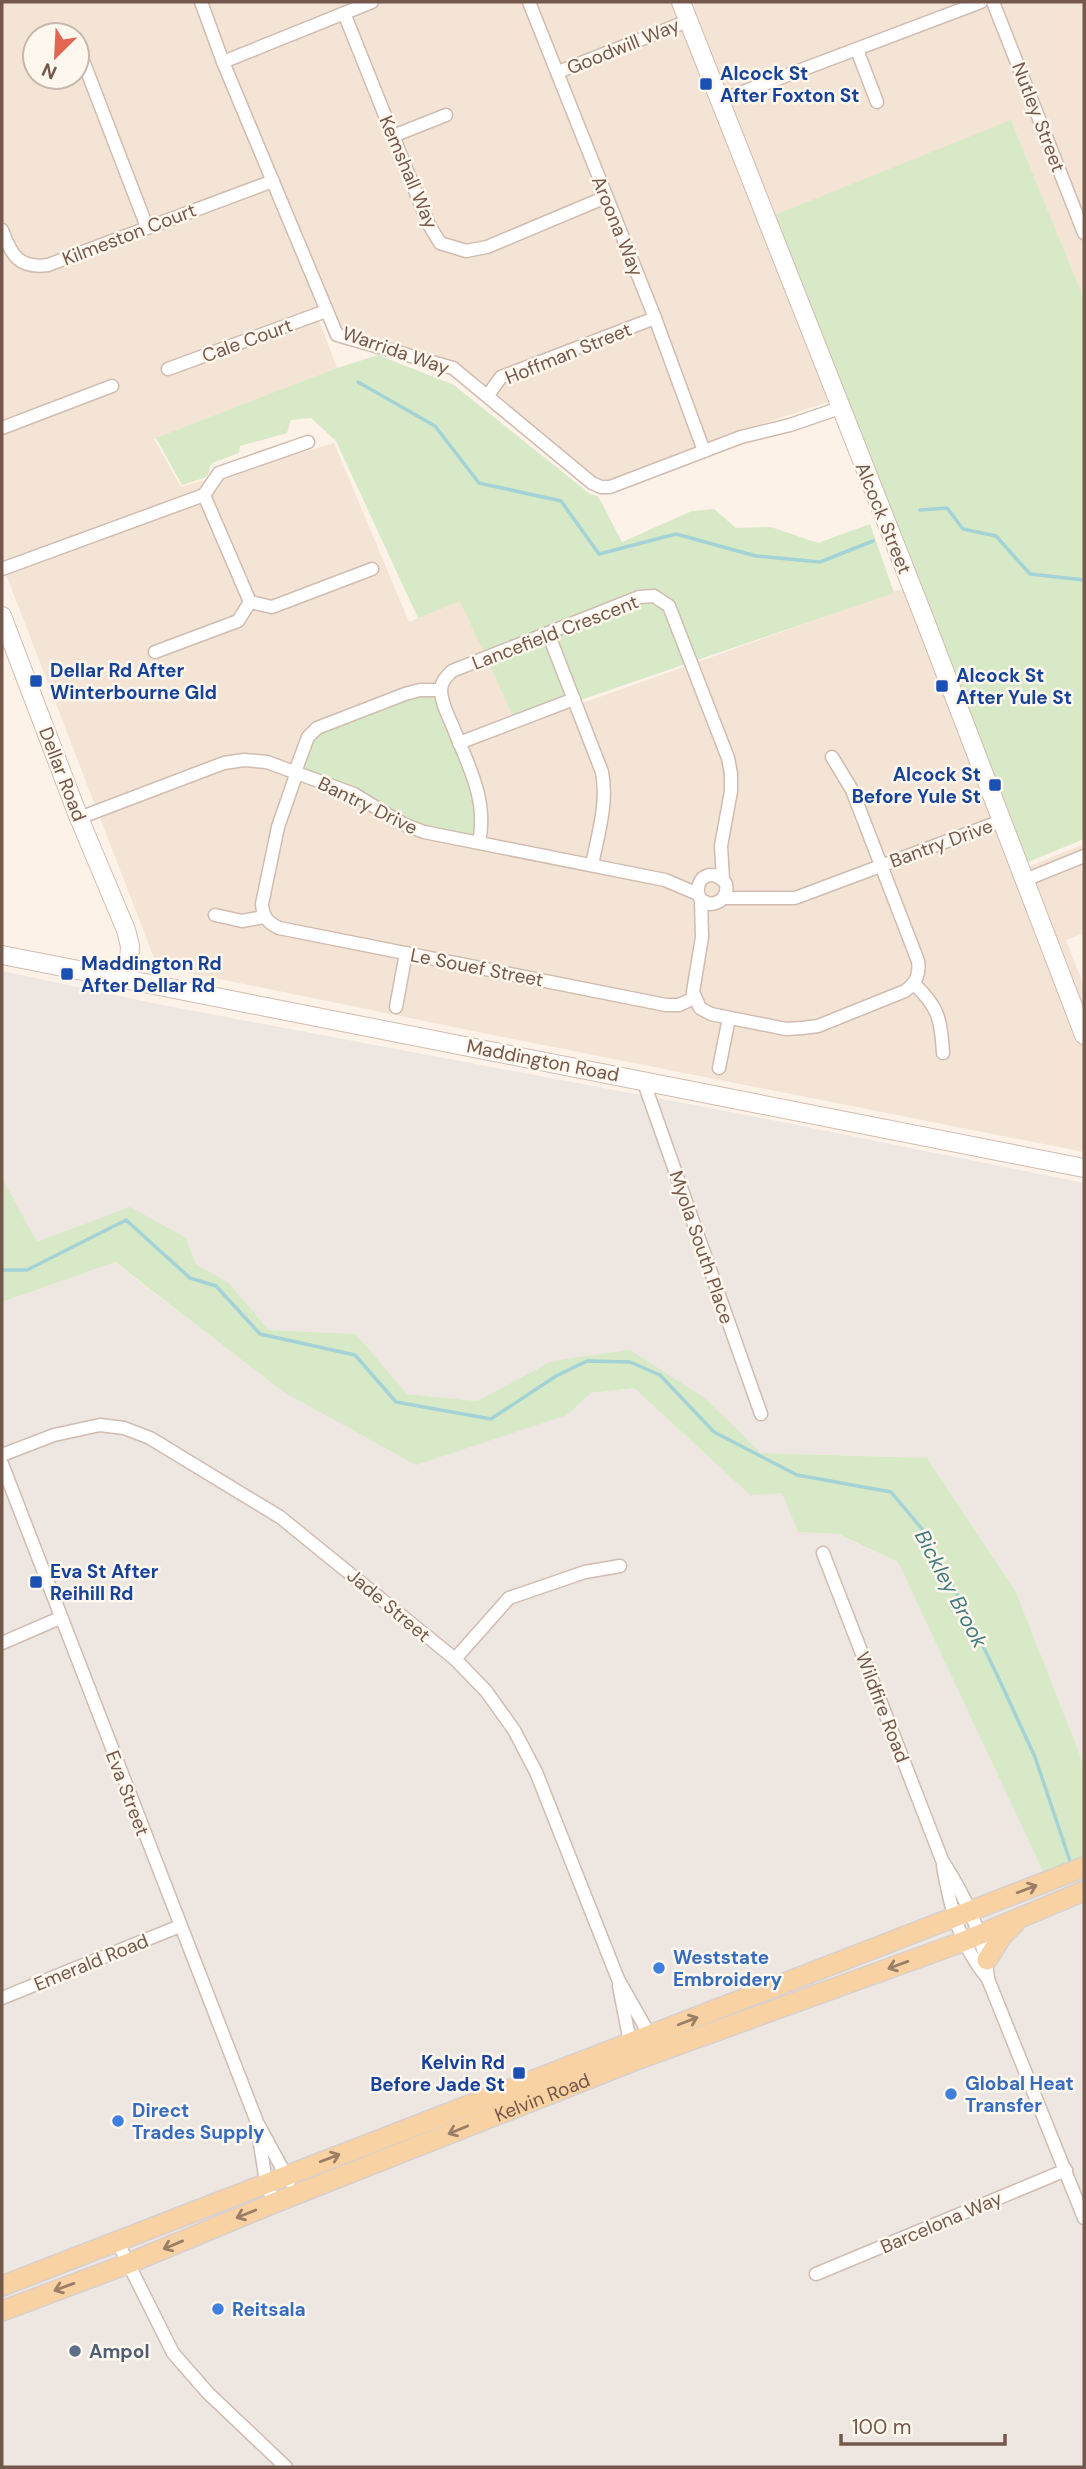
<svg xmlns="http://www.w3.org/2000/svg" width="1086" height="2469" font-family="'DM Sans',sans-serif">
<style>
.residential{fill:#f3e4d6;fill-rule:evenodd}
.industrial{fill:#ede6e1}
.park{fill:#d7e9c6}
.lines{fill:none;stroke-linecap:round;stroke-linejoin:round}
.stream{stroke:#a3d3d7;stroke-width:3.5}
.street-casing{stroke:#d0bcb0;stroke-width:15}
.secondary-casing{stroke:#d2bbae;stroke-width:20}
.primary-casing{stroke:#d8d0cd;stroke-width:22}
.street{stroke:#fff;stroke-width:12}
.secondary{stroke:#fff;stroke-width:18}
.primary{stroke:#f8d2a3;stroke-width:19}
.oneway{stroke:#9c7d66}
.transit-dot{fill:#1a4fb4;stroke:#fef7ee;stroke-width:2.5}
.shop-dot{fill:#3f7fe0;stroke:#fef7ee;stroke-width:2.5}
.service-dot{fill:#5c6f8a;stroke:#fef7ee;stroke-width:2.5}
.labels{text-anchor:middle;stroke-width:5;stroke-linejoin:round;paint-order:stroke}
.street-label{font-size:19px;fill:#75584c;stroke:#fef7ee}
.transit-label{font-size:19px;font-weight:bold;fill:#164399;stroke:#fef7ee;text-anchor:start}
.shop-label{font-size:19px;font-weight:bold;fill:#366cbe;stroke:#fef7ee;text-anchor:start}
.service-label{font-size:19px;font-weight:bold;fill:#4e5e75;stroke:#fef7ee;text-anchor:start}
.water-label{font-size:21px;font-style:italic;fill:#437b81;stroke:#fef7ee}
</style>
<rect width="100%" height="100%" fill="#fcf2e8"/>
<path class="residential" d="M2 2H1084V299L1011 120 843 397 717 439 614 481 591 478 448 361 343 332 318 318 337 368 154 439 181 487 334 443 409 622 467 595 521 725 924 581 1027 867 1084 844V933L1066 940 1084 986V1152L483 1033 161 967 156 963 2 564ZM35 35H77V77H35Z"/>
<g class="industrial">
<polygon points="2,971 157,1004 752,1116 1084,1183 1084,1765 1016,1592 927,1458 761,1453 706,1399 552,1361 477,1401 407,1394 356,1334 269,1330 228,1282 196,1264 186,1238 37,1243 2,1178"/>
<polygon points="114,1262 282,1391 567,1415 591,1393 634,1388 750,1495 782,1492 798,1532 837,1534 898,1562 1043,1870 1084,1857 1084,2467 2,2467 2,1302"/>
</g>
<g class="park">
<polygon points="1011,120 1084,299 1084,839 1028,862 843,397 775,215"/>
<polygon points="378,355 454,385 590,494 598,496 622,542 692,511 714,509 736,528 771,527 818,543 870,524 894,593 516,722 460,601 418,618 336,441 311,418 291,420 287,433 240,446 239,453 212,463 207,477 182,485 156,438 337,368"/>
<polygon points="425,690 441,690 472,777 479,842 443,835 295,772 308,737"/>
<polygon points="2,1178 37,1242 130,1207 186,1238 196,1264 228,1282 269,1330 356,1334 407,1394 477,1401 552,1361 630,1350 706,1399 761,1453 927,1458 1016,1592 1084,1765 1084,1857 1043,1871 898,1562 838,1534 798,1532 782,1493 750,1495 634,1388 591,1393 567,1415 416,1465 282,1391 115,1262 2,1302"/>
</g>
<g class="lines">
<g class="stream">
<polyline points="358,382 435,426 479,483 561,501 599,554 676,534 756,556 820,562 873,541"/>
<polyline points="920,510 947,508 963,529 996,536 1030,574 1084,580"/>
<polyline points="2,1270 27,1270 126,1220 190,1278 216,1286 260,1334 355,1355 396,1402 491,1419 556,1376 587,1361 630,1362 660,1375 714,1432 797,1475 891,1492 922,1529 967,1613 998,1677 1035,1757 1071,1864"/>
</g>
<g class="street-casing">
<g id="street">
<polyline points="201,2 223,62 337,335 453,368 592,483 601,487 610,487 741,437 790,425 840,408"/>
<polyline points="529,2 655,318 704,451"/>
<polyline points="993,2 1084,233"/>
<polyline points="344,13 428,223 440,243 466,251 487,247 606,197"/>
<polyline points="77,45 147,227"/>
<polyline points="857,50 877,102"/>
<polyline points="223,62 372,2"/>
<polyline points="558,72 688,21"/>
<polyline points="719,101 981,2"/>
<polyline points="393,136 446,115"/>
<path d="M2 230C11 255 19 269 48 265L273 181"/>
<polyline points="168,369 326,311"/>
<polyline points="488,395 501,377 655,318"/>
<polyline points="2,428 112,386"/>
<polyline points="204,495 219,473 308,442"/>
<polyline points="2,569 204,495 250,602 272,607 372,569"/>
<path d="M548 633 602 772C608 803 598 834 592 865"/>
<polyline points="155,652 238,621 250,602"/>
<polyline points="459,743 574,699"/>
<polyline points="295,772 308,737 317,728 405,694 420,690 441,690"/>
<path d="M297 772 278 827 262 904C263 917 267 922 279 928L666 1005H679L694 998"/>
<path d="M79 818 224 763 244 760 267 762 354 794 403 824 424 832 665 880 698 894 701 900 710 904C722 903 728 895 726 884 714 868 696 875 698 894"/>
<path d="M479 842C488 800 468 765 453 727 448 715 441 703 441 690 441 682 446 677 452 671L639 597 654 596 669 606 728 758 731 774V791L721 846 723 879"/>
<polyline points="1025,880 1084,856"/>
<polyline points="723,898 795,898 1001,821"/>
<path d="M701 900 702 937 693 992 700 1008 711 1014 786 1029 802 1028 818 1026 905 991C916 983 920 975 918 961L852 790 832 757"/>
<polyline points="215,915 242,921 264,917"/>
<path d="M914 984C939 1007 941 1020 943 1053"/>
<polyline points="396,1007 406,953"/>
<polyline points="719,1068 729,1018"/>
<polyline points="643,1080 761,1414"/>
<polyline points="2,1455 54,1435 100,1425 124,1428 150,1438 280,1517 455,1659 486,1691 514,1730 536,1772 618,1979 653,2041"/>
<polyline points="2,1464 257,2122 289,2181"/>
<path d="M823 1553 942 1860C965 1896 985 1936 988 1979"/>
<polyline points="2,1643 60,1618"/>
<polyline points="455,1659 509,1598 585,1572 620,1566"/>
<path d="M943 1866C951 1911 959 1943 988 1979L1084 2218"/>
<polyline points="619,1986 631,2047"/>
<polyline points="2,1998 180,1926"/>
<polyline points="258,2131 266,2182 274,2203"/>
<polyline points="117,2241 173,2353 208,2393 286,2467"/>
<polyline points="816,2274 1066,2170"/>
</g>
</g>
<g class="secondary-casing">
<g id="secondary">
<polyline points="681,2 923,615 1084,1035"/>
<polyline points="2,616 79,818 126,930 130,946 128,978"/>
<polyline points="2,955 1084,1168"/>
</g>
</g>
<g class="primary-casing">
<g id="primary">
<polyline points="987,1960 1002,1936 1015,1923"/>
<polyline points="2,2286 1084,1867"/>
<path id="s1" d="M2 2311 127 2264 274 2203 636 2060 962 1942 1084 1891"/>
</g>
</g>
<use href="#street" class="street"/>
<use href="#secondary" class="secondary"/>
<use href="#primary" class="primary"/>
</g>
<defs><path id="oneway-shaft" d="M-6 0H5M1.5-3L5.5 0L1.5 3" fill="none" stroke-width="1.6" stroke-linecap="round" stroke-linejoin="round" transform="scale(1.75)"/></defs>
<g class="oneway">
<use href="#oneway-shaft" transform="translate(1027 1889) rotate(-21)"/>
<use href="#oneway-shaft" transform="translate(898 1965) rotate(160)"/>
<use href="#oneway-shaft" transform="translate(688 2021) rotate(-21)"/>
<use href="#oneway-shaft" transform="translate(458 2130) rotate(158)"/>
<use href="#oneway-shaft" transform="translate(330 2158) rotate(-21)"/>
<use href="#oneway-shaft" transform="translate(246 2214) rotate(158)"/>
<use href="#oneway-shaft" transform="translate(173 2245) rotate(157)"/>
<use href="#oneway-shaft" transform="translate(64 2287) rotate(160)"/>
</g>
<g class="transit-dot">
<rect x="699" y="77" width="14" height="14" rx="3.5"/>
<rect x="29" y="674" width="14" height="14" rx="3.5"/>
<rect x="935" y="679" width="14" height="14" rx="3.5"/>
<rect x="988" y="778" width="14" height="14" rx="3.5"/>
<rect x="60" y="967" width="14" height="14" rx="3.5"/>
<rect x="29" y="1575" width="14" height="14" rx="3.5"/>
<rect x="512" y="2066" width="14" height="14" rx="3.5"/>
</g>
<g class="shop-dot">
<circle cx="659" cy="1968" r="7"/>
<circle cx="951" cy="2094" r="7"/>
<circle cx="118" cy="2121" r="7"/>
<circle cx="218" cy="2309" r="7"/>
</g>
<circle class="service-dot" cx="75" cy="2351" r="7"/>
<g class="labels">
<g class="street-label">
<text transform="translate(623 46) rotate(-22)" y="7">Goodwill Way</text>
<text transform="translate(1039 117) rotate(69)" y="7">Nutley Street</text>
<text transform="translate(409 172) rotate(67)" y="7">Kemshall Way</text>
<text transform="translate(618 226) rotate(68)" y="7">Aroona Way</text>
<text transform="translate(129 234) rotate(-21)" y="7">Kilmeston Court</text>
<text transform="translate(247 340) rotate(-20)" y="7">Cale Court</text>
<text transform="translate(396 350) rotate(19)" y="7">Warrida Way</text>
<text transform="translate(568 353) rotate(-22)" y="7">Hoffman Street</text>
<text transform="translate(884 518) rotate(68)" y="7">Alcock Street</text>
<text transform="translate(555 632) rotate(-21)" y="7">Lancefield Crescent</text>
<text transform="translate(63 774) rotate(69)" y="7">Dellar Road</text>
<text transform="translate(368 805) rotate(26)" y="7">Bantry Drive</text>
<text transform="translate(941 843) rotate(-20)" y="7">Bantry Drive</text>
<text transform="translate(477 967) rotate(11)" y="7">Le Souef Street</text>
<text transform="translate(543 1060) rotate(11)" y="7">Maddington Road</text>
<text transform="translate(702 1247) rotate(71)" y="7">Myola South Place</text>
<text transform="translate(389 1605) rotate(40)" y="7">Jade Street</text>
<text transform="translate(883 1707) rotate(69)" y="7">Wildfire Road</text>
<text transform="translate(128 1793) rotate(69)" y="7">Eva Street</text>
<text transform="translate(91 1962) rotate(-22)" y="7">Emerald Road</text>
<text dy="7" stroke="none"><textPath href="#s1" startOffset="581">Kelvin Road</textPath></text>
<text transform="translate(941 2222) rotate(-23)" y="7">Barcelona Way</text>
</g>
<g class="transit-label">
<text x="720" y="80">Alcock St<tspan x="720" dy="22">After Foxton St</tspan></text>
<text x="50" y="677">Dellar Rd After<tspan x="50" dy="22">Winterbourne Gld</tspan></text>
<text x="956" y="682">Alcock St<tspan x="956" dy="22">After Yule St</tspan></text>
<text x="981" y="781" text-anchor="end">Alcock St<tspan x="981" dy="22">Before Yule St</tspan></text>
<text x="81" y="970">Maddington Rd<tspan x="81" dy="22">After Dellar Rd</tspan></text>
<text x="50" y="1578">Eva St After<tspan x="50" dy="22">Reihill Rd</tspan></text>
<text x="505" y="2069" text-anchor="end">Kelvin Rd<tspan x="505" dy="22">Before Jade St</tspan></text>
</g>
<g class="shop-label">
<text x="673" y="1964">Weststate<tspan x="673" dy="22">Embroidery</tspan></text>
<text x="965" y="2090">Global Heat<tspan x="965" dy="22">Transfer</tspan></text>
<text x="132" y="2117">Direct<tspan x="132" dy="22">Trades Supply</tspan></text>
<text x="232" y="2316">Reitsala</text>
</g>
<g class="service-label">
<text x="89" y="2358">Ampol</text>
</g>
<g class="water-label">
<text transform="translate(951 1589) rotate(62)" y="7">Bickley Brook</text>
</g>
</g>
<rect width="1086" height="2469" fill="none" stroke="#75584c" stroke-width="7"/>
<g transform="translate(56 56) rotate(204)"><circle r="33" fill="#fef7ee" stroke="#c7b7ad" stroke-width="2"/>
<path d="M0-5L12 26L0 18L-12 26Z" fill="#e26651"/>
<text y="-10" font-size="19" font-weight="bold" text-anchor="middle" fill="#75584c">N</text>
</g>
<path d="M841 2434v10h164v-10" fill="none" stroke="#75584c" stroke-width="3.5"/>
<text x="852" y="2434" font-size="21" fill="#75584c" stroke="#fef7ee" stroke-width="5" paint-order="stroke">100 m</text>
</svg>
